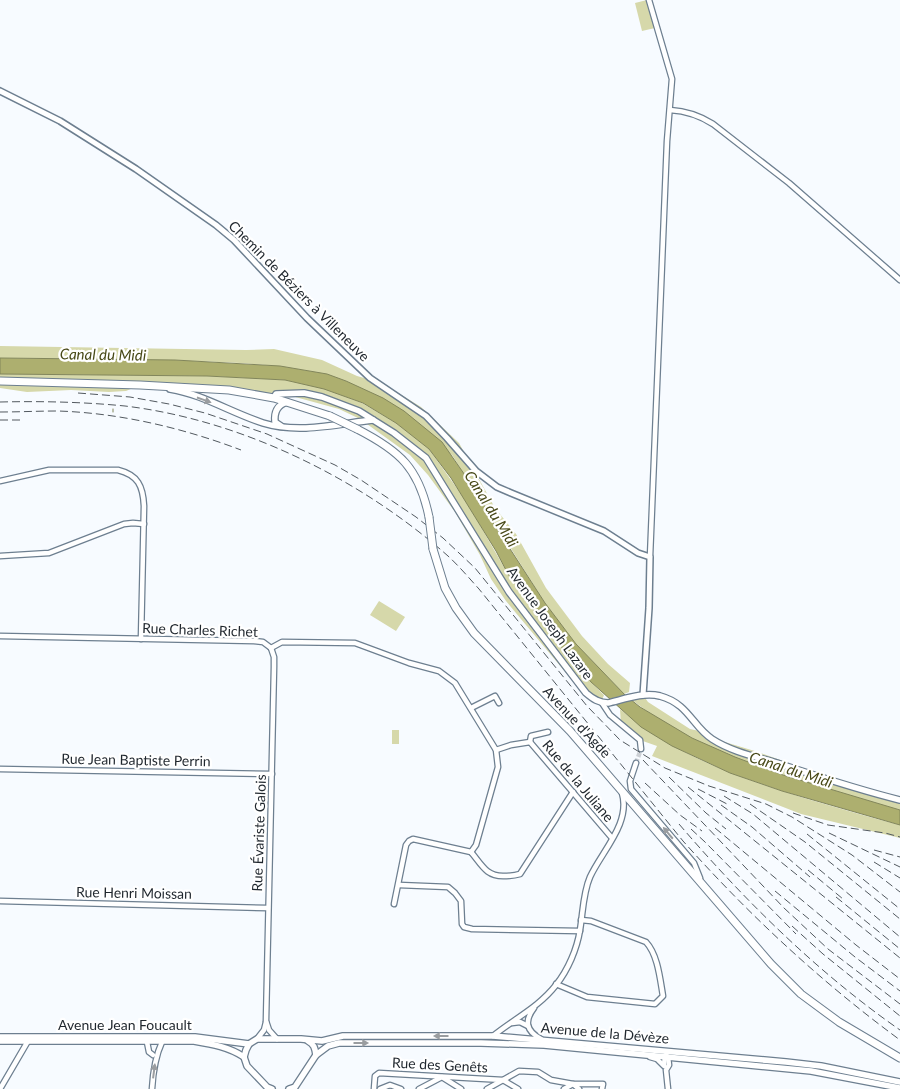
<svg xmlns="http://www.w3.org/2000/svg" width="900" height="1089" font-family="Lato,sans-serif">
<style>
.green{fill:#d6d8aa}
.water{fill:#adaf6f;stroke:#82865b}
.lines{fill:none;stroke-linecap:round;stroke-linejoin:round}
.stream{stroke:#82865b;stroke-width:1}
.minor-tunnel{stroke:#ccd0d5;stroke-width:4.5;stroke-dasharray:4.5 2;stroke-linecap:butt}
.minor-casing{stroke:#6d7f90;stroke-width:7}
.tertiary-casing{stroke:#6d7f90;stroke-width:8}
.secondary-casing{stroke:#6d7f90;stroke-width:8}
.primary-casing{stroke:#6d7f90;stroke-width:9}
.minor{stroke:#fff;stroke-width:4.5}
.tertiary{stroke:#fff;stroke-width:5}
.secondary{stroke:#fff;stroke-width:5.5}
.primary{stroke:#fff;stroke-width:7}
.rail{stroke:#52595f;stroke-width:1;stroke-dasharray:8 4;stroke-linecap:butt}
.primary-bridge-casing{stroke:#6d7f90;stroke-width:9;stroke-linecap:butt}
.primary-bridge{stroke:#fff;stroke-width:7}
.oneway{fill:#9a9da0}
.labels{text-anchor:middle;stroke-width:4.5;stroke-linejoin:round;paint-order:stroke}
.street-label{font-size:14px;fill:#1f262d;stroke:#fff}
.water-label{font-size:15px;font-style:italic;fill:#484918;stroke:#fff}
</style>
<rect width="100%" height="100%" fill="#f7fbff"/>
<g class="green">
<polygon points="647,0 655,28 642,31 635,3"/>
<path d="M0 346 246 350 274 349 322 360 357 376 382 383 421 407 459 443 495 508 516 534 546 588 582 636 608 664 630 683 629 692 624 694 576 644 545 603 452 455 346 381C297 364 244 363 191 361 128 359 64 358 0 358Z"/>
<polygon points="0,374 207,376 285,380 323,388 362,403 396,423 429,449 466,501 508,574 591,682 604,695 602,700 587,698 506,601 491,579 480,555 455,512 428,475 410,455 360,419 339,409 288,395 140,385 126,391 109,392 71,390 27,392 0,388"/>
<polygon points="379,601 405,617 396,631 370,615"/>
<path d="M643 695 648 702 690 729 704 732 718 740 758 752 836 780 900 798V810C875 804 851 796 826 788 759 768 688 745 632 700L637 696Z"/>
<path d="M620 709C674 755 737 777 804 798 836 807 868 817 900 825V838L801 814 652 756 657 746 640 740 621 724Z"/>
<rect x="392" y="730" width="7" height="14"/>
</g>
<polygon class="water" points="0,358 175,360 280,366 327,374 346,381 383,398 404,411 442,442 478,494 494,524 545,603 576,644 625,695 640,707 692,738 735,757 783,775 900,810 900,825 782,791 730,773 672,746 641,727 591,682 549,632 508,574 496,551 451,478 429,449 396,423 363,403 324,389 285,380 207,376 0,374"/>
<g class="lines">
<polyline class="stream" points="113,412 113,409"/>
<polyline class="minor-tunnel" points="636,763 641,749"/>
<g class="minor-casing">
<g id="minor">
<polyline points="649,0 672,79 667,141 650,557"/>
<path d="M670 110C687 111 699 115 713 124L789 183 900 280"/>
<path d="M0 481 49 470H118C138 475 143 486 144 506L141 639"/>
<polyline points="0,556 49,553 124,524 133,523 144,524"/>
<polyline points="0,636 254,641 263,642 271,648"/>
<polyline points="271,648 274,657 274,667 266,1021 269,1030 277,1039"/>
<polyline points="271,648 282,642 355,643 409,663 439,671 455,683 496,750 498,767 476,845 471,852"/>
<polyline points="602,703 610,715 640,740 641,749"/>
<polyline points="471,708 495,696 499,703"/>
<polyline points="530,742 531,736 548,732"/>
<polyline points="496,750 511,745 530,742 612,838"/>
<polyline points="636,763 630,781 631,789 694,863 700,878"/>
<polyline points="0,769 272,774"/>
<path d="M471 852C482 865 486 876 503 876 509 876 514 876 520 874L573 792"/>
<polyline points="399,885 448,887 455,893 461,901 462,924 464,927 472,929 580,931"/>
<polyline points="0,901 268,908"/>
<polyline points="394,904 406,845 409,841 413,839 471,852"/>
<path d="M556 984 587 997 655 1004 663 996C660 979 658 955 646 942L591 921 581 920"/>
<path d="M534 1008C524 1021 526 1031 541 1039"/>
<polyline points="512,1023 520,1022 528,1026"/>
<path d="M493 1036C514 1019 539 1007 556 985 568 970 577 949 580 930 583 912 583 893 590 877 602 851 631 823 622 793"/>
<polyline points="257,1039 264,1030 266,1022"/>
<polyline points="147,1042 149,1052 153,1055"/>
<polyline points="666,1055 668,1057 669,1065 666,1070 668,1089"/>
<polyline points="650,1057 657,1059 664,1066"/>
<polyline points="664,1065 665,1056"/>
<polyline points="0,1089 28,1041"/>
<path d="M152 1089C153 1072 155 1057 162 1042"/>
<polyline points="374,1089 375,1076 379,1073 503,1080 519,1071 538,1072 551,1080 573,1084 579,1089"/>
<polyline points="380,1089 390,1085 401,1089"/>
<polyline points="419,1089 442,1077 461,1089"/>
<polyline points="487,1089 503,1080 518,1089"/>
<polyline points="564,1089 573,1084 603,1084 602,1089"/>
</g>
</g>
<g class="tertiary-casing">
<polyline id="tertiary" points="0,91 60,121 136,169 216,225 234,240 307,318 370,378 426,416 447,438 476,471 497,487 511,493 604,531 638,553 650,557 649,608 643,695"/>
</g>
<g class="secondary-casing">
<g id="secondary">
<path d="M170 389C202 394 232 413 263 423 299 434 337 424 373 420"/>
<path d="M274 398 276 394 304 393 322 397 359 411 394 433 426 458 509 592 586 693C593 699 599 703 608 703 625 699 643 692 660 696 689 704 692 726 712 739 732 752 757 757 780 764 820 777 859 790 900 800"/>
<path d="M281 426 275 422C274 413 277 405 287 402"/>
<polyline points="0,1037 195,1037 249,1044"/>
<path d="M0 1041H194C212 1044 229 1047 244 1057"/>
<polyline points="316,1055 328,1046 339,1043 481,1043 544,1045 811,1071 900,1088"/>
<polyline points="272,1089 267,1087 247,1066 244,1057 246,1050 249,1044 257,1039 301,1039 322,1041 343,1036 493,1036 786,1062 821,1066 900,1082"/>
<path d="M289 1089 295 1087 316 1055C315 1048 314 1044 308 1041"/>
</g>
</g>
<g class="primary-casing">
<g id="primary">
<polyline points="0,381 140,385 229,390 274,398 330,416"/>
<path d="M357 429C400 451 419 468 429 517"/>
<polyline points="433,549 445,588 456,608 474,633 570,731 771,964 801,994 839,1022 900,1058"/>
</g>
</g>
<use href="#minor" class="minor"/>
<use href="#tertiary" class="tertiary"/>
<use href="#secondary" class="secondary"/>
<use href="#primary" class="primary"/>
<g class="rail">
<polyline points="78,393 130,397 169,404 205,413 267,434 335,465 361,480 416,517 443,538 475,568 587,706 620,740 665,768 709,786 766,804 792,817 852,855 900,892"/>
<path d="M0 402C42 401 84 402 125 406 242 420 361 479 448 556 459 566 469 578 479 589L683 841C749 915 820 981 900 1040"/>
<path d="M0 412C19 412 38 411 58 411 120 413 183 428 241 450"/>
<polyline points="0,420 22,420"/>
<polyline points="643,760 784,908 828,949 900,1004"/>
<polyline points="669,777 706,813 726,829"/>
<polyline points="645,783 680,815 702,831"/>
<polyline points="688,787 900,958"/>
<polyline points="698,789 729,805"/>
<polyline points="724,796 753,814 900,937"/>
<polyline points="750,804 805,842 900,919"/>
<polyline points="721,805 752,827 810,877"/>
<polyline points="793,813 828,825 885,833 900,837"/>
<path d="M679 824C744 900 818 973 900 1030"/>
<polyline points="715,828 856,945 900,979"/>
<polyline points="691,829 705,842 796,934"/>
<polyline points="829,833 900,867"/>
<polyline points="807,834 900,909"/>
<polyline points="874,850 900,857"/>
<polyline points="874,862 900,878"/>
<polyline points="808,870 843,899"/>
<polyline points="775,891 855,957 900,991"/>
<polyline points="836,897 900,949"/>
<polyline points="792,926 823,954 900,1016"/>
</g>
<g class="primary-bridge-casing">
<g id="primary-bridge">
<polyline points="330,416 357,429"/>
<polyline points="429,517 433,549"/>
</g>
</g>
<use href="#primary-bridge" class="primary-bridge"/>
</g>
<defs><path id="oneway-solid" d="M-6-.8H1V-3.2L6.5 0L1 3.2V.8H-6Z" transform="scale(1.25)"/></defs>
<g class="oneway">
<use href="#oneway-solid" transform="translate(204 400) rotate(19)"/>
<use href="#oneway-solid" transform="translate(668 833) rotate(-130)"/>
<use href="#oneway-solid" transform="translate(441 1036) rotate(-180)"/>
<use href="#oneway-solid" transform="translate(361 1043)"/>
<use href="#oneway-solid" transform="translate(154 1071) rotate(-83)"/>
</g>
<g class="labels">
<g class="street-label">
<text transform="translate(299 291) rotate(45)" y="5">Chemin de Béziers à Villeneuve</text>
<text transform="translate(550 623) rotate(54)" y="5">Avenue Joseph Lazare</text>
<text transform="translate(200 630) rotate(2)" y="5">Rue Charles Richet</text>
<text transform="translate(577 722) rotate(47)" y="5">Avenue d'Agde</text>
<text transform="translate(136 760) rotate(1)" y="5">Rue Jean Baptiste Perrin</text>
<text transform="translate(578 781) rotate(50)" y="5">Rue de la Juliane</text>
<text transform="translate(259 833) rotate(-88)" y="5">Rue Évariste Galois</text>
<text transform="translate(134 893) rotate(1)" y="5">Rue Henri Moissan</text>
<text x="125" y="1030">Avenue Jean Foucault</text>
<text transform="translate(605 1033) rotate(5)" y="5">Avenue de la Dévèze</text>
<text transform="translate(440 1065) rotate(3)" y="5">Rue des Genêts</text>
</g>
<g class="water-label">
<text transform="translate(103 355) rotate(1)" y="5">Canal du Midi</text>
<text transform="translate(491 509) rotate(58)" y="5">Canal du Midi</text>
<text transform="translate(791 770) rotate(18)" y="5">Canal du Midi</text>
</g>
</g>
</svg>
